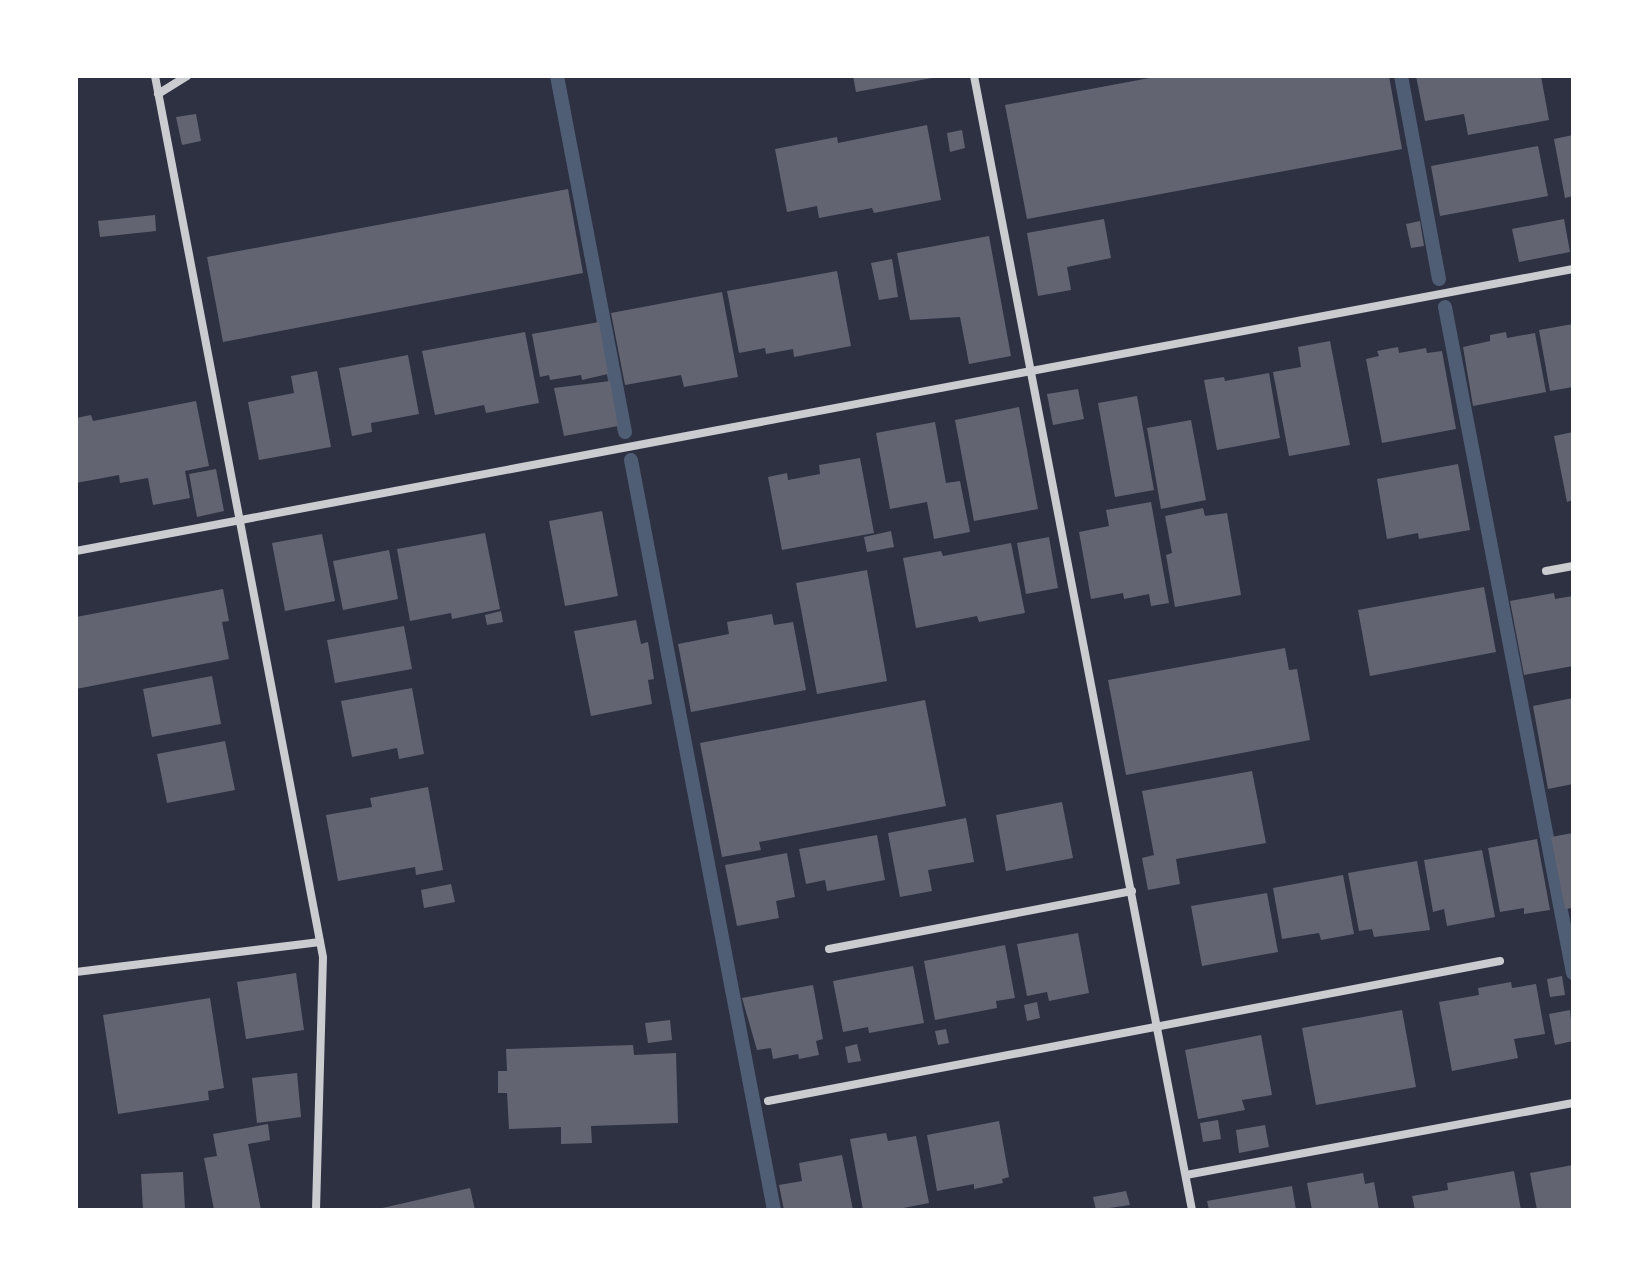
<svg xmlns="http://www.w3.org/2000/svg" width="1649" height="1286" font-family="'Roboto Condensed',sans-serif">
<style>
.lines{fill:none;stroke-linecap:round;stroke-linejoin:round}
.stream{stroke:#4f5d75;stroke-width:14}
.building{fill:#626471}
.minor{stroke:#caccd0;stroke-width:8}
</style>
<rect width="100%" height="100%" fill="#2d3142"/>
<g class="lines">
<g class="stream">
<polyline points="557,76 625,432"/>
<polyline points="1401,76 1439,279"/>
<polyline points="1445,307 1573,973"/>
<polyline points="631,460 774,1210"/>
</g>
</g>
<g class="building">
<polygon points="853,76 932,76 932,78 856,92"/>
<polygon points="1160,76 1389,76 1402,149 1027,219 1005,105"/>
<polygon points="1416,76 1541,76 1549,120 1468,135 1464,114 1425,121"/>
<polygon points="196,114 201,141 182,145 176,117"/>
<polygon points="927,125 941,200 874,213 872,208 819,218 817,206 787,212 775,149 837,137 838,143"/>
<polygon points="962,130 965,148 950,152 947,133"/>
<polygon points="1573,135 1573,196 1565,198 1554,139"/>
<polygon points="1538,146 1548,196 1440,216 1431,166"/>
<polygon points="568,189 583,273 223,342 207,257"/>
<polygon points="155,215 156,231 100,237 98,221"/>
<polygon points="1104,219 1111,258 1067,267 1071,290 1038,296 1027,233"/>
<polygon points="1564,219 1570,252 1519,262 1512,229"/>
<polygon points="1420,221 1424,246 1411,248 1406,224"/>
<polygon points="989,236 1011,356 969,364 960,317 910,320 897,253"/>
<polygon points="892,259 898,297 879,300 871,263"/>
<polygon points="837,271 851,346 794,357 793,349 766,354 765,348 739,353 727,291"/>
<polygon points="722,292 738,377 684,387 681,375 625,385 611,313"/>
<polygon points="599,322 608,374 582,380 581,375 550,380 549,375 540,377 532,334"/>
<polygon points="1573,324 1573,387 1550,391 1539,330"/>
<polygon points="525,332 539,403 486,413 484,405 435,415 422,351"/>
<polygon points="1506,332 1507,338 1535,333 1546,392 1473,406 1463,347 1490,341 1490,335"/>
<polygon points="1330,341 1350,445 1289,456 1273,372 1301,367 1298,347"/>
<polygon points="1398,347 1399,353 1426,348 1427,353 1442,351 1456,429 1382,443 1366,359 1379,356 1377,351"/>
<polygon points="408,355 419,414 371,423 372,432 352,436 339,368"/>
<polygon points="317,371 331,447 259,460 248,402 294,393 291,376"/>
<polygon points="1269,373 1280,438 1217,450 1204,380 1224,377 1225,381"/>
<polygon points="610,381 618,426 564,436 554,388"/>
<polygon points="1078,389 1084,419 1053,425 1047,394"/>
<polygon points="1137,396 1154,490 1115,497 1098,403"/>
<polygon points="196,401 209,466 185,471 190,498 153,505 148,478 120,483 119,475 76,483 76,418 91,415 93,421"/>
<polygon points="1019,407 1038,509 974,521 955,420"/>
<polygon points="1191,420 1206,500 1161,509 1147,428"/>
<polygon points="935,422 946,483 960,481 970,532 934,539 927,502 890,509 876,433"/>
<polygon points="1573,432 1573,500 1567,502 1554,436"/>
<polygon points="860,458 874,533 782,550 768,477 787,473 788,480 820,474 819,465"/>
<polygon points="1458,464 1470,530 1419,539 1418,533 1387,539 1377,479"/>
<polygon points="216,469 224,511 197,517 189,474"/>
<polygon points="1151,502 1169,603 1151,606 1149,594 1124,599 1123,593 1091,599 1079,532 1109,526 1106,510"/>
<polygon points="1203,508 1205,516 1227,513 1241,595 1175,607 1166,555 1172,553 1165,516"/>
<polygon points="602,511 618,596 565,606 549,521"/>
<polygon points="891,531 894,547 867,552 864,537"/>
<polygon points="485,533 500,609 452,619 451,613 410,621 397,549"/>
<polygon points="322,534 335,601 285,611 272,543"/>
<polygon points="1049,537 1058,588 1026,594 1017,543"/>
<polygon points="1011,543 1025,613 979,622 977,616 916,628 903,558 941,551 943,556"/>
<polygon points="389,550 398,599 343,610 333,561"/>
<polygon points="867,570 887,681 817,694 796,583"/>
<polygon points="1484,587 1496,652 1370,676 1358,610"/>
<polygon points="223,589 229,621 222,622 229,659 76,689 76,617"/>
<polygon points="1554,593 1555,599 1573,596 1573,666 1524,675 1510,601"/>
<polygon points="501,611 503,622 487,625 485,615"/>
<polygon points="772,614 774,625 793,622 806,690 691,712 678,644 729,634 727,622"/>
<polygon points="636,620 641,644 648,642 654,679 648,680 652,704 591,716 574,631"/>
<polygon points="404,626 412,669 335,683 327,640"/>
<polygon points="1285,648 1289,670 1297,669 1310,740 1126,775 1108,680"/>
<polygon points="212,676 221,724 152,737 143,689"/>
<polygon points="412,688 424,754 399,759 397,748 352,757 341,701"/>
<polygon points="1573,698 1573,784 1548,789 1533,706"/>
<polygon points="925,700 946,806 759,842 761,850 722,857 700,743"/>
<polygon points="225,741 235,790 167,803 157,754"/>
<polygon points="1252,771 1266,843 1176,859 1180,884 1148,890 1142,858 1154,855 1142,791"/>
<polygon points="428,787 443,870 416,875 415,867 338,881 326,815 372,807 370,798"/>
<polygon points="1062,802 1073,858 1006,871 996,815"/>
<polygon points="966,818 974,862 928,870 932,891 900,897 888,833"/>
<polygon points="1573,833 1573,908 1565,909 1551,837"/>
<polygon points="877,835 885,880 827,891 825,880 806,884 799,849"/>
<polygon points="1537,839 1550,910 1524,914 1524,908 1500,912 1488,848"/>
<polygon points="1482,850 1495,917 1447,926 1444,909 1433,912 1424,860"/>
<polygon points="787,853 795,897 776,901 779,918 737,926 725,865"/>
<polygon points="1417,861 1430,930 1374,937 1372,929 1359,931 1348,873"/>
<polygon points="1343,875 1354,934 1321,940 1319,933 1282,939 1273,888"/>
<polygon points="451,884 455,902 424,908 421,890"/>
<polygon points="1267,893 1278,952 1202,966 1191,906"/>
<polygon points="1078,933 1089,993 1049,1001 1047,992 1027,996 1017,944"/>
<polygon points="1005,945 1015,998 996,1001 997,1008 935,1020 924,961"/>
<polygon points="913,966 924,1023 869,1033 868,1027 843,1032 833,981"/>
<polygon points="296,973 304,1030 246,1039 237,982"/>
<polygon points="1562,976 1565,995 1550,997 1547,979"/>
<polygon points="1511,982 1512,988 1536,984 1545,1034 1514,1039 1518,1058 1452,1071 1439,1002 1479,995 1478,988"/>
<polygon points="813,985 823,1039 816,1041 819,1055 799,1059 798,1054 773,1059 771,1048 757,1050 742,998"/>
<polygon points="210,998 224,1088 208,1091 209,1100 118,1114 103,1015"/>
<polygon points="1037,1002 1040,1018 1027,1021 1024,1005"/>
<polygon points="1402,1010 1416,1087 1316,1105 1302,1028"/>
<polygon points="1570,1010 1573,1041 1555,1045 1549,1014"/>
<polygon points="670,1020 672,1040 648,1043 645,1023"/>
<polygon points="946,1029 949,1043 938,1045 935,1031"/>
<polygon points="1261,1035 1272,1095 1242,1100 1245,1110 1198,1119 1185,1050"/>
<polygon points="857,1044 861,1061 848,1063 845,1047"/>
<polygon points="633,1045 634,1055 676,1053 678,1123 591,1126 592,1143 561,1144 561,1127 509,1129 507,1093 498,1093 498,1071 507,1071 506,1049"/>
<polygon points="297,1073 301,1117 257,1123 252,1078"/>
<polygon points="1218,1120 1221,1139 1203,1142 1200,1123"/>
<polygon points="999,1121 1009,1177 1002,1179 1003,1183 974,1189 974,1184 937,1191 927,1135"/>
<polygon points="268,1124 270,1140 248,1144 261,1210 214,1210 204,1158 217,1156 213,1134"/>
<polygon points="1265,1125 1269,1147 1239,1153 1236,1130"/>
<polygon points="886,1133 888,1141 916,1136 929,1203 893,1210 863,1210 850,1139"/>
<polygon points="842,1155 853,1210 784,1210 779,1185 802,1181 799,1163"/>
<polygon points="1573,1165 1573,1210 1537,1210 1530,1173"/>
<polygon points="1514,1171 1521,1210 1415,1210 1412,1196 1448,1190 1447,1183"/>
<polygon points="183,1172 185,1210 143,1210 141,1174"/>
<polygon points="1363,1173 1365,1184 1374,1182 1379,1210 1312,1210 1307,1183"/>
<polygon points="1292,1186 1296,1210 1209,1210 1207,1201"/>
<polygon points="470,1188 475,1210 379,1210 378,1209"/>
<polygon points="1126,1191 1130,1205 1096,1210 1093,1197"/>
</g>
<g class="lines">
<g class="minor">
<polyline points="155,76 323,957 316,1210"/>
<polyline points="974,76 1192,1210"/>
<polyline points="158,94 187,76"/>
<polyline points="76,551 1573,269"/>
<polyline points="1546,571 1573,566"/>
<polyline points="829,949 1132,891"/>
<polyline points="76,972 320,942"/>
<polyline points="768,1101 1500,961"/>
<polyline points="1186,1175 1573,1103"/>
</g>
</g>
<rect width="1649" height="1286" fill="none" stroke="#ffffff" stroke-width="156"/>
</svg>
